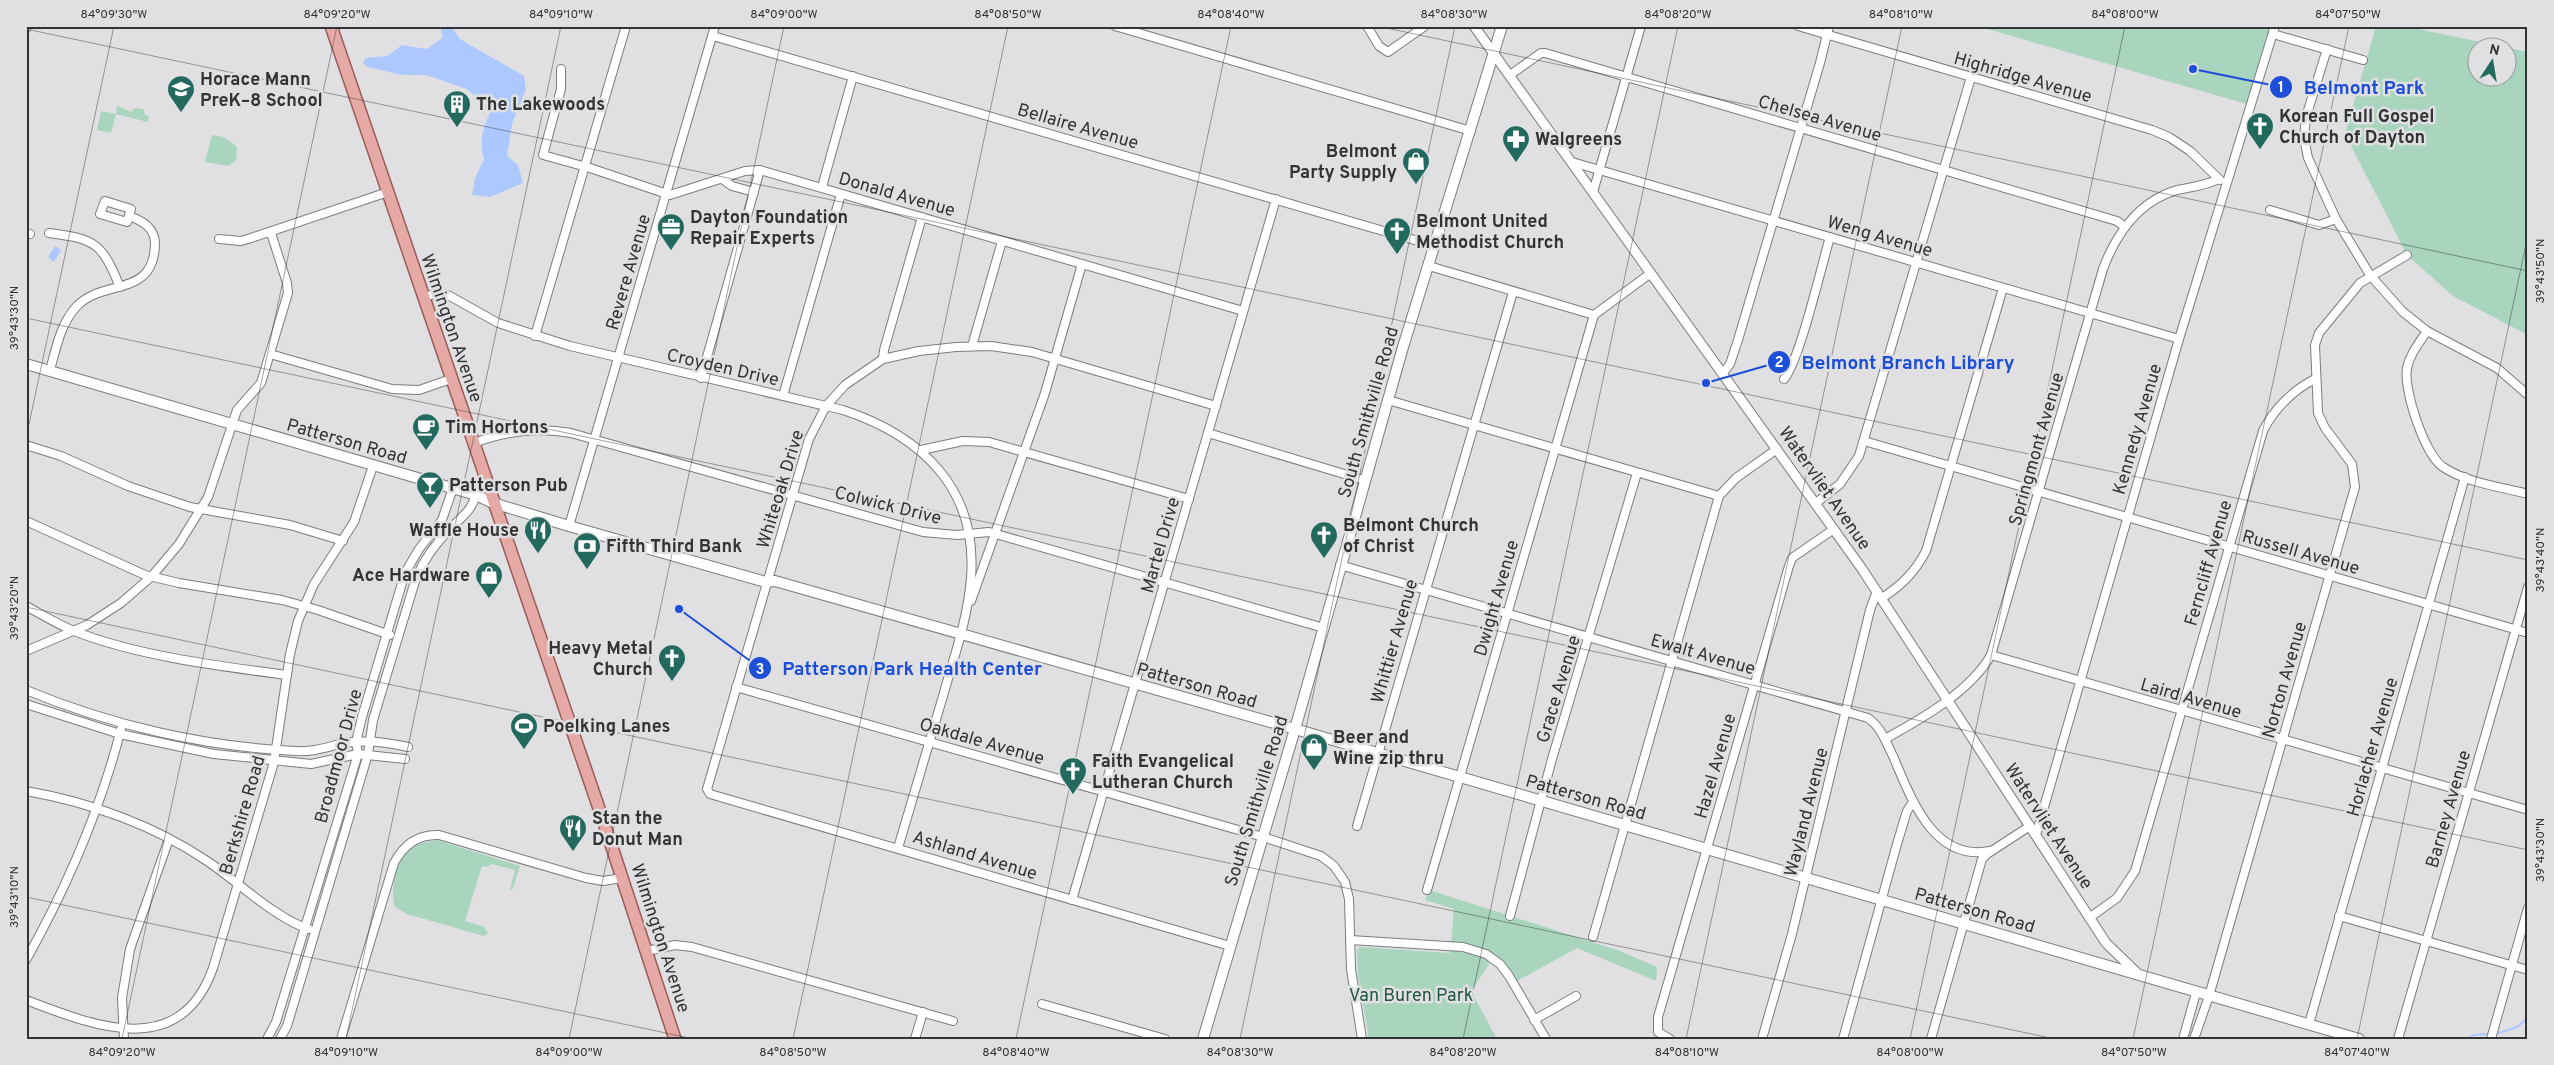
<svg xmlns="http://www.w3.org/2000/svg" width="2554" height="1065" font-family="Overpass,sans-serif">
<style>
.green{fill:#a9d4be;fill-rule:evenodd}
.water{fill:#adc8fe}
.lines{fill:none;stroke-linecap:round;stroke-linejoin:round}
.stream{stroke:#adc8fe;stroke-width:2}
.minor-casing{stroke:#7c7c7f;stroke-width:10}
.tertiary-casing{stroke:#7c7c7f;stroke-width:11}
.secondary-casing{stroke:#7c7c7f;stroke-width:12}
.primary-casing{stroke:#9b5c58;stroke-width:14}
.minor{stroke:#fff;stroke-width:8}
.tertiary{stroke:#fff;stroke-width:9}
.secondary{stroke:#fff;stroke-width:10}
.primary{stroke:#e5aaa6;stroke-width:11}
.ticks{fill:none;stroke:#323334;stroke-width:1;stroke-opacity:0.45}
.labels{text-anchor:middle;stroke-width:5;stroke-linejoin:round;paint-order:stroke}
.street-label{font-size:18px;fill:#323334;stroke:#e0e0e3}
.poi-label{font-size:18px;font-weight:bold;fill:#323334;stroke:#e0e0e3;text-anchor:start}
.park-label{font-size:18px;fill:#215640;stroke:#e0e0e3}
.leader{fill:none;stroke:#1d4ed8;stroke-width:2}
.callout-dot{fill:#1d4ed8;stroke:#e0e0e3;stroke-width:2}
.mark-label{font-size:15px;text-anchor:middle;font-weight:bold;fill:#fff}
.callout-label{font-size:19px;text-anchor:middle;font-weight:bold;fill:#1d4ed8;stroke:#e0e0e3;stroke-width:5;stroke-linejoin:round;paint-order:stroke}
.neatline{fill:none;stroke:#323334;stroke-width:2}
.ticks-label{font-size:12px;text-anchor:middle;fill:#323334}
</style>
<rect width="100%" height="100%" fill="#e0e0e3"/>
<g class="green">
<polygon points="1977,26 2275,26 2250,105"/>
<path d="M2376 26H2404L2528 52V335L2453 296 2407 255 2345 134ZM2476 48H2506V78H2476Z"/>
<polygon points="117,106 131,112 135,108 143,109 145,115 149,116 148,122 116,114 111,133 97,130 101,111 116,114"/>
<polygon points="212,135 224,137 237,147 236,160 229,166 205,162"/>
<path d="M437 840 520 866 512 891 510 889 515 870 492 864 487 867 482 866 465 921 484 927 488 933 484 936 407 914 395 907C390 891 395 863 408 851 416 843 427 842 437 840Z"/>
<polygon points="1429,890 1620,951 1657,967 1656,981 1577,948 1517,981 1507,966 1495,955 1471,991 1497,1039 1369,1039 1358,976 1357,950 1360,947 1450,953 1454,909 1425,900"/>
</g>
<g class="water">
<path d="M441 26H451L460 39 524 76 526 89 512 124 507 156 518 165 523 183 490 197 472 195 475 178 484 159C478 141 484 122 494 106L493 102 481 101 467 89 426 75H403L367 67 363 63 366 58 387 56 402 45 427 49 442 38Z"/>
<polygon points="55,246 61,250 54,262 48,257"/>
</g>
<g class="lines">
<g class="stream">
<polyline points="2496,1034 2517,1027 2528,1018"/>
<polyline points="2467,1039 2474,1035 2489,1034"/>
</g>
<g class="minor-casing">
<g id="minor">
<polyline points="1115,26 1471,131"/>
<polyline points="1367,26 1379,46 1388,52 1425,26"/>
<polyline points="1798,26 2152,130 2169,137 2190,151 2220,180"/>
<polyline points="26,29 27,26"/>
<polyline points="2273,34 2363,60"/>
<polyline points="713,36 1435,246"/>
<polyline points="2327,49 2306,117 2304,138 2308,158 2336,219 2370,275 2403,312 2427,331 2497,368 2528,395"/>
<polyline points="561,69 561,89 543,155 590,168 670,195 745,171 760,170 1243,311"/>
<polyline points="1510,75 1541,53 1545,53 2117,221 2125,227"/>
<polyline points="1572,162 2179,339"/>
<polyline points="722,179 732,186 754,192"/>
<polyline points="822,187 853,76"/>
<polyline points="1593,192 1641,26"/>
<polygon points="105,201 131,209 127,222 100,214"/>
<polyline points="2270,210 2319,225 2336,219"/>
<polyline points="26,233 30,234"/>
<path d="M49 233C97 239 102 244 120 287"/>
<polyline points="219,239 241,241 248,239 388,192"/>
<polyline points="1429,266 1594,315 1651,273"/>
<path d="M424 297 434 294 448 295 498 323 570 346 843 410C922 436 978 489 971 578 968 618 954 657 943 696 928 746 913 797 898 848"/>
<path d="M2427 331C2419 343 2410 354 2407 368 2403 390 2425 455 2443 467 2467 483 2501 487 2528 494"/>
<polyline points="535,336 626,26"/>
<polyline points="972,346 1002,241"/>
<polyline points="270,354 392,389 419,390 451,379"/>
<polyline points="883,359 884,350 922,217"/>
<path d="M50 370C56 349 60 325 76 307 102 278 154 299 155 244 155 228 143 221 129 216"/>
<polyline points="1723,373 1730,364 1738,340 1820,63 1829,26"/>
<polyline points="701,378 760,170"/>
<path d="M1784 379C1799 363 1822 264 1830 237"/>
<polyline points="783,396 841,194"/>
<polyline points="1388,400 1719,496"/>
<polyline points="1216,406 1032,352 991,346 956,347 919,351 883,359 845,385 826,406 809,439 707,789 710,794 1230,946"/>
<polyline points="1208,433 1364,480"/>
<polyline points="1864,441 2528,633"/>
<path d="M474 443C507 431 537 427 571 433L923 532 957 535 989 532 1324 628"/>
<polyline points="26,445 61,456 128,486 190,507 290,525 343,541"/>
<polyline points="921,450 963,441 989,442 1189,499"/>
<polyline points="1816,503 1840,484 1859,456 1971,77"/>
<polyline points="26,521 145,575 179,583 282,600 318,610 390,635"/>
<polyline points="569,526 715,26"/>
<path d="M1340 565 1868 718C1881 727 1886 742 1893 756 1911 798 1933 862 1990 851"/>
<path d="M1882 598C1902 585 1915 572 1926 551L2003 288"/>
<polyline points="971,601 1045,393 1082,264"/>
<path d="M26 606C41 614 57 624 74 631 137 656 219 666 287 675"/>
<polyline points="26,651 87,625 121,603 152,576 179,544 208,497 237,410 261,383 288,293 287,283 271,233"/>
<polyline points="1991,655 2528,810"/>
<polyline points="736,687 1263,837 1321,856 1334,866 1345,882 1349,899 1351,969 1362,1039"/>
<path d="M26 690C110 725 205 747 296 751 313 752 324 748 340 744 362 739 386 742 408 747"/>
<polyline points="26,704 120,734 214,754 311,764 358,754 405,759"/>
<path d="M1885 739C1921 719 1970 692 1991 655L2103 269C2116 234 2139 201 2177 190 2190 187 2206 186 2218 179"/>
<path d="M26 791C89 802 154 825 207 861 236 880 276 919 309 929"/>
<polyline points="1357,826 1513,292"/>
<polyline points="2036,835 2179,339 2275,26"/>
<polyline points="1427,890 1594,315"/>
<polyline points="1072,900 1276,199"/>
<polyline points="1510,916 1552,759 1637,473"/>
<polyline points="2339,916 2528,970"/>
<path d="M2089 918 2117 898 2135 871 2263 431C2274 409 2293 390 2315 379"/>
<polyline points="1593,937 1719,496 1736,478 1777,449"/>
<polyline points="1350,940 1463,947 1486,954 1500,964 1509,976 1546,1039"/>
<polyline points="647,951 675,945 692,947 953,1021"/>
<path d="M26 960C67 887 100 811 121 729"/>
<path d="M26 1000C94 1026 180 1061 213 968L274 762 290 654 298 621 314 584 354 522 373 466"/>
<polyline points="1042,1004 1165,1039"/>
<polyline points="1534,1020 1576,996"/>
<polyline points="2309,1024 2465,477"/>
<polyline points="124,1039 122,998 130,949 169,839"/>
<polyline points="267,1039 276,1022 358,754 356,742 362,717 405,573 419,549 442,520 453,488"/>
<path d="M280 1039 287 1026 368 754 373 720 416 578C424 559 436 543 450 529 461 517 471 512 476 495"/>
<path d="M341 1039 394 863C404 844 418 834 439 835L586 878 603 881 622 878"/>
<polyline points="915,1039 923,1012"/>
<polyline points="1670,1039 1658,1032 1658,1017 1789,566 1792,558 1834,529"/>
<polyline points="1762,1039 1792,934 1870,610 1877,591"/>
<polyline points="1843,1039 1897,844 1907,811 1913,802"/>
<polyline points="1931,1039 1982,859 1987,854 2030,826"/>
<polyline points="2183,1039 2196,993"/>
<polyline points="2194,1039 2209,996 2355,487 2352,464 2325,428 2318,413 2315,345 2319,333 2360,283 2407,255"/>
<polyline points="2398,1039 2528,587"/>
<polyline points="2491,1039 2528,908"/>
</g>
</g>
<g class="tertiary-casing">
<polyline id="tertiary" points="1474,26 1862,569 2106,943 2137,973"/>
</g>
<g class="secondary-casing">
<g id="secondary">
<polyline points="26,364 476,495 493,503 569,526 766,582 775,581 1295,729 2359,1039"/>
<polyline points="1203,1039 1295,729 1403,347 1502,26"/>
</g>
</g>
<g class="primary-casing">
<polyline id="primary" points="331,26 605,826 675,1039"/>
</g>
<use href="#minor" class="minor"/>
<use href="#tertiary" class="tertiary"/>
<use href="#secondary" class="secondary"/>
<use href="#primary" class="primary"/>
</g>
<path class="ticks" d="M1377 26 2528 271M26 29 2528 560M26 318 2528 850M26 438 114 26M26 607 2055 1039M26 897 694 1039M122 1039 337 26M346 1039 561 26M569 1039 784 26M793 1039 1008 26M1016 1039 1231 26M1240 1039 1455 26M1463 1039 1678 26M1686 1039 1902 26M1910 1039 2125 26M2133 1039 2349 26M2357 1039 2528 235"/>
<defs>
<g id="school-pin" transform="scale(1.4375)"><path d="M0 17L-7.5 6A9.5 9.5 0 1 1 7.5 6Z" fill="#23695e" stroke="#e0e0e3"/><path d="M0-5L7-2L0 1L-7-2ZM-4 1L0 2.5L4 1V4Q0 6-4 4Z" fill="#fff"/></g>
<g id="building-pin" transform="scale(1.4375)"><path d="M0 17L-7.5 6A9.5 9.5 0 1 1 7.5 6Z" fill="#23695e" stroke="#e0e0e3"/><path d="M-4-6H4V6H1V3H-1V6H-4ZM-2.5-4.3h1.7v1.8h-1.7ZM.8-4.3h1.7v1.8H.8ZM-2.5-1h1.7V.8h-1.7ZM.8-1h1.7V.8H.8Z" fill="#fff"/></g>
<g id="church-pin" transform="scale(1.4375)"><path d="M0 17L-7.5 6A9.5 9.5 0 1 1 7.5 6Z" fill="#23695e" stroke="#e0e0e3"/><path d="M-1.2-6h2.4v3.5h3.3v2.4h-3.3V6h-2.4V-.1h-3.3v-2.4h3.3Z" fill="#fff"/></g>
<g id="pharmacy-pin" transform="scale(1.4375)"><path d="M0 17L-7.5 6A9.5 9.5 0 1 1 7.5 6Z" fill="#23695e" stroke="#e0e0e3"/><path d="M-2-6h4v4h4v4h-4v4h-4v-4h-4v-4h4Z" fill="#fff"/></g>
<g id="shop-pin" transform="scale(1.4375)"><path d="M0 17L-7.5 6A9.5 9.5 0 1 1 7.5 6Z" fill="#23695e" stroke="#e0e0e3"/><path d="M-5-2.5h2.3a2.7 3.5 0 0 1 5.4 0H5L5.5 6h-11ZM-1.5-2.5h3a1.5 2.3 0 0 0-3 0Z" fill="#fff"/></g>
<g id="office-pin" transform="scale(1.4375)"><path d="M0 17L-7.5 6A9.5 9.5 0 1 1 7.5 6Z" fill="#23695e" stroke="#e0e0e3"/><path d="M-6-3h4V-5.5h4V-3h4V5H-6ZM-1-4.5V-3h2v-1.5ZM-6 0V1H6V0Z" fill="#fff"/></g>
<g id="cafe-pin" transform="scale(1.4375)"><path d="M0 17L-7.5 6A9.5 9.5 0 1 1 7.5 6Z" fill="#23695e" stroke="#e0e0e3"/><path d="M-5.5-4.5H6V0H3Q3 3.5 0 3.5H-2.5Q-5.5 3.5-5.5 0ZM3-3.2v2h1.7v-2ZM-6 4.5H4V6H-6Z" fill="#fff"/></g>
<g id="bar-pin" transform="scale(1.4375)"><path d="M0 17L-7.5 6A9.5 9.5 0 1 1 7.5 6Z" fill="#23695e" stroke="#e0e0e3"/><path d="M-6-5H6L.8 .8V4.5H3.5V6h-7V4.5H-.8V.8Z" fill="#fff"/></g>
<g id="restaurant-pin" transform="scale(1.4375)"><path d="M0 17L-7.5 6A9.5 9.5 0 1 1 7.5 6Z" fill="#23695e" stroke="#e0e0e3"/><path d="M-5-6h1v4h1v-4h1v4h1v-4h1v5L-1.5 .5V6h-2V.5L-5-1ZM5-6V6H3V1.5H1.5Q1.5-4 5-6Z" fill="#fff"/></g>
<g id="bank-pin" transform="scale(1.4375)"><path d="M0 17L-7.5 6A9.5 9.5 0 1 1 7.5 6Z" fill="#23695e" stroke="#e0e0e3"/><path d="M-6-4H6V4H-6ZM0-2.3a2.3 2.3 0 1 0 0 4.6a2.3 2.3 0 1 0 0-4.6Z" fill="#fff"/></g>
<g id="stadium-pin" transform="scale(1.4375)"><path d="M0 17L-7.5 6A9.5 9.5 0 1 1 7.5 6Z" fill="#23695e" stroke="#e0e0e3"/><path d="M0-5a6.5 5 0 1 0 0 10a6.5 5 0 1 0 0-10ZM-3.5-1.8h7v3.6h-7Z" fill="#fff"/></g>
</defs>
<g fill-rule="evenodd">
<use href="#school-pin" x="181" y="89"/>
<use href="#building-pin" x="457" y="104"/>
<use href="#church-pin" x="2260" y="126"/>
<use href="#pharmacy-pin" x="1516" y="139"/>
<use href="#shop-pin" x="1416" y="161"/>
<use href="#office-pin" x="671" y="227"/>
<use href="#church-pin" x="1397" y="231"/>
<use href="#cafe-pin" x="426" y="427"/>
<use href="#bar-pin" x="430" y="485"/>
<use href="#restaurant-pin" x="538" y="530"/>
<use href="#church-pin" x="1324" y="535"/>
<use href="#bank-pin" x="587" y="546"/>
<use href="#shop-pin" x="489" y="575"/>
<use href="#church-pin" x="672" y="658"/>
<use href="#stadium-pin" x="524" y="726"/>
<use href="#shop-pin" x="1314" y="747"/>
<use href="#church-pin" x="1073" y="771"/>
<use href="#restaurant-pin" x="573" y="828"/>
</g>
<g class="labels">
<g class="street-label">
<text transform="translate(2023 77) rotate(16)" y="6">Highridge Avenue</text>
<text transform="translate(1820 118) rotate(16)" y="6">Chelsea Avenue</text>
<text transform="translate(1078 126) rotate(16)" y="6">Bellaire Avenue</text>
<text transform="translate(897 194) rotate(16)" y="6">Donald Avenue</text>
<text transform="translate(1880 236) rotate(16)" y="6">Weng Avenue</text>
<text transform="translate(628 272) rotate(-74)" y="6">Revere Avenue</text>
<text transform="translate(452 328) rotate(71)" y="6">Wilmington Avenue</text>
<text transform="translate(723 367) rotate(13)" y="6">Croyden Drive</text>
<text transform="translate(1368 412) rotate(-74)" y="6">South Smithville Road</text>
<text transform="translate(2137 429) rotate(-74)" y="6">Kennedy Avenue</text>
<text transform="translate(347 441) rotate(16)" y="6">Patterson Road</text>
<text transform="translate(2036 449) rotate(-74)" y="6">Springmont Avenue</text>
<text transform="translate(1825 488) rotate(55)" y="6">Watervliet Avenue</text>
<text transform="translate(780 489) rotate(-73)" y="6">Whiteoak Drive</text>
<text transform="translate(888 505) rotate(14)" y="6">Colwick Drive</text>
<text transform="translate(1160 545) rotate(-74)" y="6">Martel Drive</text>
<text transform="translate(2301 552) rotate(16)" y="6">Russell Avenue</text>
<text transform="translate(2208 563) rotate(-74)" y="6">Ferncliff Avenue</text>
<text transform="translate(1496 598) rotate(-74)" y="6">Dwight Avenue</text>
<text transform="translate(1394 641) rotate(-74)" y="6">Whittier Avenue</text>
<text transform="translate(1703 654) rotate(16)" y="6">Ewalt Avenue</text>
<text transform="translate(2284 680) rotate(-74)" y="6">Norton Avenue</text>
<text transform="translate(1197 685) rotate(16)" y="6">Patterson Road</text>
<text transform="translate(1558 689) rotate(-73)" y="6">Grace Avenue</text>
<text transform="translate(2191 698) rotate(16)" y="6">Laird Avenue</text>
<text transform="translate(982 741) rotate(16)" y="6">Oakdale Avenue</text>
<text transform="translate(2372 747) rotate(-74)" y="6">Horlacher Avenue</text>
<text transform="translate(338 756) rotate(-75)" y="6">Broadmoor Drive</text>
<text transform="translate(1715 766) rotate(-74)" y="6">Hazel Avenue</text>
<text transform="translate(1586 797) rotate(16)" y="6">Patterson Road</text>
<text transform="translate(1256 801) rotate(-73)" y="6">South Smithville Road</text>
<text transform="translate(2448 809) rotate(-74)" y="6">Barney Avenue</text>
<text transform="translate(1806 812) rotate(-76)" y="6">Wayland Avenue</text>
<text transform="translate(242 815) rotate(-74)" y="6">Berkshire Road</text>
<text transform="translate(2049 826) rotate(57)" y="6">Watervliet Avenue</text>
<text transform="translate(975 855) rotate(17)" y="6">Ashland Avenue</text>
<text transform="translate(1975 910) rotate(16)" y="6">Patterson Road</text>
<text transform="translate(661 938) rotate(72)" y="6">Wilmington Avenue</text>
</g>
<g class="poi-label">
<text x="200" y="85">Horace Mann<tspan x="200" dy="21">PreK–8 School</tspan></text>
<text x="476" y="110">The Lakewoods</text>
<text x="2279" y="122">Korean Full Gospel<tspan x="2279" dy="21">Church of Dayton</tspan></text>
<text x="1535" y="145">Walgreens</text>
<text x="1397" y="157" text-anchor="end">Belmont<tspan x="1397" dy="21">Party Supply</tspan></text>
<text x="690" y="223">Dayton Foundation<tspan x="690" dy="21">Repair Experts</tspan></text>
<text x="1416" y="227">Belmont United<tspan x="1416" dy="21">Methodist Church</tspan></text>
<text x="445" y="433">Tim Hortons</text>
<text x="449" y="491">Patterson Pub</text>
<text x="1343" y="531">Belmont Church<tspan x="1343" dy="21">of Christ</tspan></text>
<text x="519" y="536" text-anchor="end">Waffle House</text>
<text x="606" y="552">Fifth Third Bank</text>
<text x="470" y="581" text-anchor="end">Ace Hardware</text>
<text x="653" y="654" text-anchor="end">Heavy Metal<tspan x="653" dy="21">Church</tspan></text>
<text x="543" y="732">Poelking Lanes</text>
<text x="1333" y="743">Beer and<tspan x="1333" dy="21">Wine zip thru</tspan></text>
<text x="1092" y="767">Faith Evangelical<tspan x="1092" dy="21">Lutheran Church</tspan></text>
<text x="592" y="824">Stan the<tspan x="592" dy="21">Donut Man</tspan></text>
</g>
<g class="park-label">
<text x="1411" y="1001">Van Buren Park</text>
</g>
</g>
<path class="leader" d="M2193 69L2281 87M1706 383L1779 362M679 609L760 668"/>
<g class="callout-dot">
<circle cx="2193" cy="69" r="5"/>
<circle cx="1706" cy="383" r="5"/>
<circle cx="679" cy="609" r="5"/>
<circle cx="2281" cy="87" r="12"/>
<circle cx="1779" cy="362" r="12"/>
<circle cx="760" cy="668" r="12"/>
</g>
<g class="mark-label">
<text x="2281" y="92">1</text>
<text x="1779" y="367">2</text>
<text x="760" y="674">3</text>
</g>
<g class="callout-label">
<text x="2364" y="94">Belmont Park</text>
<text x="1908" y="369">Belmont Branch Library</text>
<text x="912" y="675">Patterson Park Health Center</text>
</g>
<rect width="2554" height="1065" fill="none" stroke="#e0e0e3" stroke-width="55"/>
<g transform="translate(2492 62) rotate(12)"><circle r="24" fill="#e0e0e3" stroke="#9a9b9d"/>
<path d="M0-4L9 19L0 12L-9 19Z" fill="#23695e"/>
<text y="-8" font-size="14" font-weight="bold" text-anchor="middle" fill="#323334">N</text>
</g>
<rect x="28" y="28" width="2498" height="1010" class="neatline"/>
<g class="ticks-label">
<text x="114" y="18">84°09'30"W</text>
<text x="337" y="18">84°09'20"W</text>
<text x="561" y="18">84°09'10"W</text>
<text x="784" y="18">84°09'00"W</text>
<text x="1008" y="18">84°08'50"W</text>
<text x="1231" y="18">84°08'40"W</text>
<text x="1454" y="18">84°08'30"W</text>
<text x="1678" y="18">84°08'20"W</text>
<text x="1901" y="18">84°08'10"W</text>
<text x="2125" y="18">84°08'00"W</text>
<text x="2348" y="18">84°07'50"W</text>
<text transform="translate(2540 271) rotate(-90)" y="4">39°43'50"N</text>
<text transform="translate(14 318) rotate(-90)" y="4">39°43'30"N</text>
<text transform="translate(2540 560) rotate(-90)" y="4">39°43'40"N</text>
<text transform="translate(14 608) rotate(-90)" y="4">39°43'20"N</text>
<text transform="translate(2540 850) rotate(-90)" y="4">39°43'30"N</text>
<text transform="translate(14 897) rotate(-90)" y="4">39°43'10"N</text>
<text x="122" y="1056">84°09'20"W</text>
<text x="346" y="1056">84°09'10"W</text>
<text x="569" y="1056">84°09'00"W</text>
<text x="793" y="1056">84°08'50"W</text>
<text x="1016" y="1056">84°08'40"W</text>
<text x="1240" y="1056">84°08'30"W</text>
<text x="1463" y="1056">84°08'20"W</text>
<text x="1687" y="1056">84°08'10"W</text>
<text x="1910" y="1056">84°08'00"W</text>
<text x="2134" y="1056">84°07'50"W</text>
<text x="2357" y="1056">84°07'40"W</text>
</g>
</svg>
